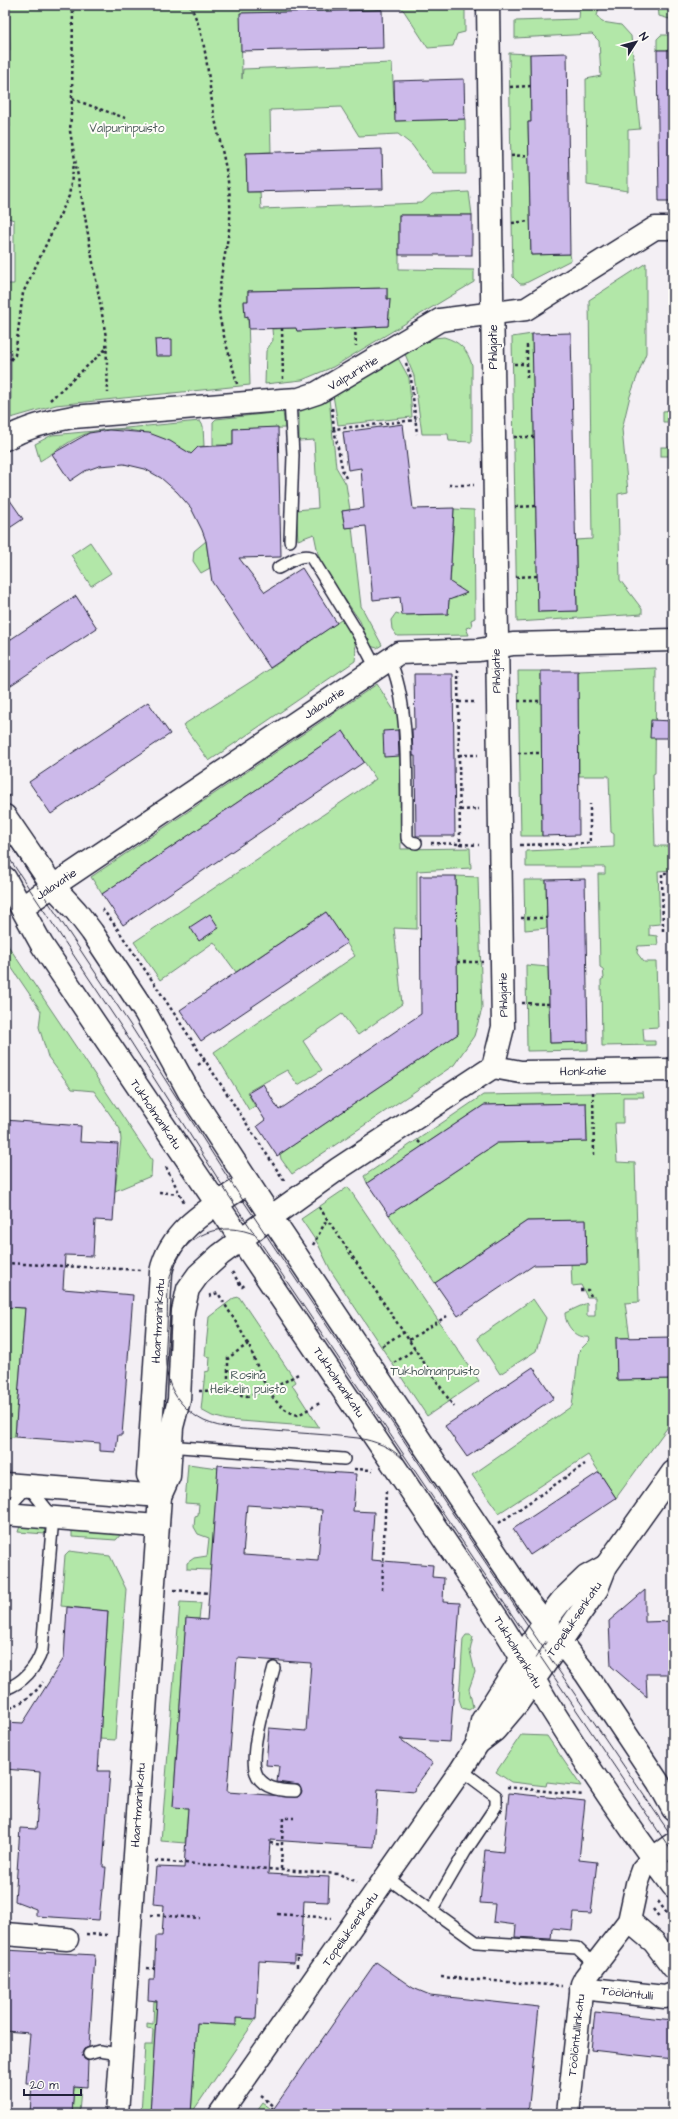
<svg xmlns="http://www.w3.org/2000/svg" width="678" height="2119" font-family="'Architects Daughter',sans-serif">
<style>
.green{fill:#b2e7a8;stroke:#6a8472}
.building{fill:#ccb9ea;stroke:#22223b;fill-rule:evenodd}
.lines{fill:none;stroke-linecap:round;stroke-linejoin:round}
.lane-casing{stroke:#22223b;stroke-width:14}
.street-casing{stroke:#22223b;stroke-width:25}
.secondary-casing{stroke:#22223b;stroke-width:25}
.primary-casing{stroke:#22223b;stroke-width:25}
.path{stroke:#22223b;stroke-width:2.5;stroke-dasharray:3 3;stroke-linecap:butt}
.lane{stroke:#fdfcf7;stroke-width:11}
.street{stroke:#fdfcf7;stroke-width:22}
.secondary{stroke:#fdfcf7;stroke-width:22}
.primary{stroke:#fdfcf7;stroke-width:22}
.tram{stroke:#22223b;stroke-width:1}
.labels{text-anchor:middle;stroke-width:4;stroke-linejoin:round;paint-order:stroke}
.park-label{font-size:12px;fill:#4d5d5c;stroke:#fdfcf7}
.street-label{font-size:12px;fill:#22223b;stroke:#fdfcf7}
</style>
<rect width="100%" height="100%" fill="#f3eff4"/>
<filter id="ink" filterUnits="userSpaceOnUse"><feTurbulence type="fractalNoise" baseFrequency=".025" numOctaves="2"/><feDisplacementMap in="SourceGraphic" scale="8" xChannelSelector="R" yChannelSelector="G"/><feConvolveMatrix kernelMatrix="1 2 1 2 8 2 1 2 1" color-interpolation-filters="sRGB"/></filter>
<g filter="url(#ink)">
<g class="green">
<polygon points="9,5 365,5 382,10 241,13 242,79 243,69 392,63 395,121 465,119 466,174 433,174 412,145 398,134 359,136 341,107 270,110 271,152 246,153 247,192 260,192 261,209 422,203 432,194 469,192 472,215 399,215 399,269 474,270 474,282 333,367 302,380 265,384 266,351 273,340 272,329 296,328 297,331 388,326 390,299 387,299 387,288 248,291 248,301 244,302 245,316 248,316 250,385 56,405 11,418 11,351 5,350 5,284 14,284 14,220 5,217 5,128 10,127 9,90 5,90 5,52 10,51"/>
<polygon points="398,5 465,5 465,32 457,34 453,46 428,48 404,11"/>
<polygon points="580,5 600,5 597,16 602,22 621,25 631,36 640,129 628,130 628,191 587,185 586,79 601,76 599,41 592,34 515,38 515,21 579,19"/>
<polygon points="658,5 673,5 673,20 659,16"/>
<polygon points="661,35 673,35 673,50 657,50 657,39"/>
<polygon points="509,53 530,54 531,122 528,122 531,255 570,254 571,260 524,284 520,284 513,277"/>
<polygon points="646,263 646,353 630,396 622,429 628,492 618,494 620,580 642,609 642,614 517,622 512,337 532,334 538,612 577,611 576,540 592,539 589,300"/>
<path d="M444 337C460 342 467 349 472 365V442L449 441 448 434H422L414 376 405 354 434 338Z"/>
<polygon points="398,358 409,378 412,417 338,425 333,395"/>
<polygon points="329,398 336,467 346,484 350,510 342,511 345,528 352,527 361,606 382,645 377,648 370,646 360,621 324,569 319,558 314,534 298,540 296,510 318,508 314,440 299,441 299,412 300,410"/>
<polygon points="673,410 673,422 663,422 663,411"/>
<polygon points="283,412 285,428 233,429 233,445 213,445 213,422 216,419"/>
<path d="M200 421 203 426 204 446 198 447 191 454C161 436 124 422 88 433 71 439 55 452 40 461L35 444 52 435Z"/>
<rect x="661" y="447" width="12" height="9"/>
<polygon points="454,509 474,510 475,618 471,620 472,626 466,628 469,635 397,636 392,629 391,620 396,613 402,615 448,614 449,598 456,598 460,595 459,587 450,586"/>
<polygon points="206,541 210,568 201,573 193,561 194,551"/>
<polygon points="90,542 111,573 91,586 71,555"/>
<path d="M341 620C355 628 357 646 355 661L209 761 183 725 255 679Z"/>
<polygon points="656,668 655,773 653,774 655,846 673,846 673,870 658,871 660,924 649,925 649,935 657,936 658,945 638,946 637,953 644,962 656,962 658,1027 643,1028 644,1041 655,1041 655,1045 602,1046 601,980 604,978 603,969 600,967 598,874 605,874 605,867 526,867 526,851 614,847 614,834 611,832 609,776 579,776 578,671"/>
<polygon points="518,671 541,671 542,836 521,836"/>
<polygon points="377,684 399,718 401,849 470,848 471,868 417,871 417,929 394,928 402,1004 358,1035 342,1014 303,1041 322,1070 298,1085 287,1070 247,1092 255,1106 249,1110 214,1052 355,956 326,912 236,972 214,942 160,980 134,942 376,779 343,731 102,894 91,877"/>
<polygon points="456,876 478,877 482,1009 474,1036 454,1065 292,1174 281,1159 280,1154 458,1034"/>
<polygon points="524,880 546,880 547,928 525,930"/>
<polygon points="5,941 152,1160 151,1176 115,1191 121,1140 120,1129 94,1091 72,1089 48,1057 39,1027 41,1011 5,958"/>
<polygon points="526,965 548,967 550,1043 588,1042 588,1050 527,1051"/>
<path d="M643 1092 644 1097H623V1123H615L617 1162 635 1163 639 1302 625 1303 630 1338H616L617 1380 673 1379V1420L616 1498 588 1455 499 1513 472 1475 572 1406 579 1351 590 1340 589 1337C576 1339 565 1325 565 1313L587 1303V1316H595V1297H587L581 1285 572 1286 571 1264H587L586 1221H527L435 1283 389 1215 497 1143 587 1141 586 1103 484 1105 367 1183 364 1176 483 1095Z"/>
<polygon points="348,1187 479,1381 427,1416 331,1271 318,1244 301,1219"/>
<polygon points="239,1297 295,1380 296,1382 292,1385 319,1427 227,1420 212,1416 201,1410 205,1372 209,1371 210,1357 205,1356 209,1317 234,1298"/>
<polygon points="533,1299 546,1318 536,1351 500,1374 477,1338"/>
<polygon points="5,1307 25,1308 15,1437 5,1438"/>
<polygon points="188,1464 218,1468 211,1570 187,1569 187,1563 194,1558 207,1556 209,1538 198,1534 194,1527 195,1516 198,1515 199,1504 185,1503"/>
<polygon points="20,1526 44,1528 45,1534 18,1532"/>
<polygon points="72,1530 122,1533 116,1540 72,1537"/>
<polygon points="69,1551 110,1556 126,1589 115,1740 100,1739 108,1611 61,1606 65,1555"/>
<polygon points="180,1602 201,1603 199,1619 186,1619 173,1806 188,1808 185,1843 161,1841"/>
<polygon points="466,1635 470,1635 473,1637 470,1651 475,1672 469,1689 473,1707 469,1710 462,1708 459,1699 463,1639"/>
<polygon points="521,1735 547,1736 581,1786 547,1782 546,1786 511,1782 496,1772"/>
<polygon points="154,2001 157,2001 150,2114 141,2114 145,2045 152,2045 153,2029 147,2028 147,2023 153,2024"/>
<polygon points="236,2018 256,2019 191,2114 197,2023 235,2025"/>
<polygon points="74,2086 81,2087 79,2114 72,2114"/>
<polygon points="263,2103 270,2108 266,2114 255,2114"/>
</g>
<g class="building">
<polygon points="382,10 383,48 241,51 240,13"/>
<polygon points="657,50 673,50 673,201 659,201"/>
<polygon points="567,53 570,254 531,255 528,122 531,122 530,54"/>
<polygon points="464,79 465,119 395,121 394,81"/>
<polygon points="382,149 383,189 247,192 246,153"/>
<rect x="399" y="215" width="73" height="40"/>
<polygon points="387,288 387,299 390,299 388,326 297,331 296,328 249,329 248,316 245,317 244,301 248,301 248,291"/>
<polygon points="571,333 577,611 538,612 532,334"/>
<polygon points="172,339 172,356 156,356 155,340"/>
<polygon points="403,424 413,509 454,508 450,582 467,593 449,600 448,614 402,615 400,597 373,600 366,526 345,528 342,511 364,508 361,468 348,470 343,432"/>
<polygon points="278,427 281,557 239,558 265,592 302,568 337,623 270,668 212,582 206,541 202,530 191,508 177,492 161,478 145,469 124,464 99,466 85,471 70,481 52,454 89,433 109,430 149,433 170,441 191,454 198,447 233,445 233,429"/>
<polygon points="5,493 23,519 5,531"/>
<polygon points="76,596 97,628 5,689 5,643"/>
<polygon points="541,671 578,671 579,835 542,836"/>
<polygon points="414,674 453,674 455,836 416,836 415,756 413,756 412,729 415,729"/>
<polygon points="148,702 170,734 51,814 29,782"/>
<polygon points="651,720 673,721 673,738 650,738"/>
<polygon points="398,730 399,756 384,757 383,731"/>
<polygon points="343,731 364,762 123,925 102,894"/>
<polygon points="420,876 456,876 458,1034 277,1156 257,1126 265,1120 248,1093 263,1084 279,1110 421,1014"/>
<polygon points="585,879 588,1042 550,1043 546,880"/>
<polygon points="326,912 347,943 201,1041 180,1010"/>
<polygon points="210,914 219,928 199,941 190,927"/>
<polygon points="586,1103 587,1141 497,1143 389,1215 367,1183 484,1105"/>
<polygon points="5,1120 81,1126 80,1142 118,1144 113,1221 95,1220 93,1256 65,1255 63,1289 133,1295 122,1435 118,1435 116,1452 100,1451 100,1443 15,1437 25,1308 5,1307"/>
<polygon points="586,1220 587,1264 534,1265 458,1316 435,1283 527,1221"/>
<polygon points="673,1337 673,1379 617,1380 616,1338"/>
<polygon points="533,1367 554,1398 467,1457 445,1426"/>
<path d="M218 1465 356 1474 353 1511 374 1512 371 1560 433 1565 432 1577 444 1578 443 1602 460 1603 450 1742 400 1739 433 1763 416 1786 415 1792 378 1789 374 1847 270 1840 268 1874 329 1877 328 1902 304 1901 301 1957 294 1956V1963L259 1961 256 2019 236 2018V2025L197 2023 191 2114H150L157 2001 148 2000 149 1980H154L156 1936H162L164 1905 153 1904 156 1867 184 1868 188 1808 173 1807 186 1618 207 1620ZM247 1505 322 1510 318 1560 243 1555ZM237 1658 311 1663 306 1731 269 1728 266 1765 279 1766 277 1782 299 1785 302 1792 298 1797 227 1792Z"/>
<polygon points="599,1472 616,1498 530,1555 513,1529"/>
<polygon points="645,1590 645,1622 673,1621 673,1674 646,1674 647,1697 611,1666 609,1621"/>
<polygon points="67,1607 108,1611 98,1771 110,1771 103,1867 106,1867 104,1889 102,1889 99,1920 36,1916 36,1909 15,1901 20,1828 36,1829 40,1772 5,1769 5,1722 23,1723 64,1658"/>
<polygon points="509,1793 585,1801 579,1860 597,1862 591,1914 574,1913 572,1930 552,1928 551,1939 515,1937 516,1925 493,1922 495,1904 480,1903 485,1850 503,1852"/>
<polygon points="5,1950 95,1955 89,2047 84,2049 82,2053 84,2059 88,2061 87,2087 74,2086 72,2114 30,2114 32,2083 26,2083 30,2033 5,2031"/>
<polygon points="376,1962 413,1988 430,1995 539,2007 528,2114 270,2114"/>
<polygon points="595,2012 673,2020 673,2059 591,2050"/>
</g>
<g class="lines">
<g class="lane-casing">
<g id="lane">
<polyline points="290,400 293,455 290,541"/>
<path d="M278 568C287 564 300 553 311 557L357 632 376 668"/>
<path d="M389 659C411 703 406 788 407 838L411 842 416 843"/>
<polyline points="167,1446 344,1459"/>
<path d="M5 1511 28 1486 53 1517 42 1650C36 1668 23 1683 5 1689"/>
<path d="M274 1668C268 1691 248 1752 256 1773 262 1789 281 1791 295 1791"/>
<polyline points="386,1877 476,1942 577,1948 595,1965"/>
<polyline points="432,1909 465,1852 496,1806 496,1796 461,1770"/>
<polyline points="89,2054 99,2051 120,2054"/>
</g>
</g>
<g class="street-casing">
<g id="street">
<path d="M5 439C27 427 49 421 73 417L282 400 299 399 317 393 440 320 526 309 655 228H673"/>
<polyline points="22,907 399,653 479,650 513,644 673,640"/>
<polyline points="493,1067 521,1072 673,1070"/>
<path d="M271 1217 338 1169 493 1067 503 1027C497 686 493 346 488 5"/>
<polyline points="5,1484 160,1496"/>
<polyline points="5,1514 157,1526"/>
<polyline points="629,1921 654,1942 673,1967"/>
<polyline points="5,1934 67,1939"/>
<polyline points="581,1988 665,1997 673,1994"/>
<polyline points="568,2114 582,1984 585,1978 629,1921 637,1884 642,1870 652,1859 673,1844"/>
</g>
</g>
<g class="secondary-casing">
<g id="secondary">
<path d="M160 1496 148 1475 161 1272C170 1228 214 1206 248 1183"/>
<polyline points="478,1743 482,1721 544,1623 562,1600 586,1577 606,1566"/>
<polyline points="117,2114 160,1496 169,1476 172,1427 179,1400 183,1311 188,1289 198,1275 220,1255 271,1217"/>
<polyline points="220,2114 461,1770 478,1743 495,1730 517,1704 597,1589 606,1566 673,1472"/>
</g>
</g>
<g class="primary-casing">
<g id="primary">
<polyline points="5,816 53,886 76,911 92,932 145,1012 189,1092 271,1217 527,1600 586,1674 658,1782 673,1809"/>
<path d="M5 878 42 945 499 1621C517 1648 532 1677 549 1705 588 1767 629 1828 673 1886"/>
</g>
</g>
<g class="path">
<polyline points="73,5 72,99 70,131 106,337 108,393"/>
<path d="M190 5C208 40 207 77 214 114 221 149 232 183 230 219 228 251 215 287 220 319 224 340 232 362 237 384"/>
<polyline points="544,8 544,5"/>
<polyline points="510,87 531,86"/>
<polyline points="72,99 128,119"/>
<polyline points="511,156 529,155"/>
<polyline points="512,223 530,221"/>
<polyline points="355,327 356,346"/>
<polyline points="282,328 283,380"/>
<polyline points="527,345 527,380"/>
<polyline points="406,363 411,378 417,434"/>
<polyline points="6,364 15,355 23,293 69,196 74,164"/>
<polyline points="514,364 526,364"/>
<polyline points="50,400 106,349"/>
<polyline points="332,408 334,429"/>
<polyline points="514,437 534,437"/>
<polyline points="346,478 343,472 334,429 416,420"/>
<polyline points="449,485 474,485"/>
<polyline points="515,507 536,506"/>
<polyline points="516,577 537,576"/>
<polyline points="458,670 460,844 479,845"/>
<polyline points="518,701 541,701"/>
<polyline points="459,702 477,702"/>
<polyline points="518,753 542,753"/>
<polyline points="459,755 478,755"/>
<polyline points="5,790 9,797"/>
<polyline points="460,810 479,809"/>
<polyline points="431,843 460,844"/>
<polyline points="520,845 590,843 590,804"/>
<polyline points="102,909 112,921 158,989 285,1182"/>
<polyline points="521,918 547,918"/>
<polyline points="663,931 662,873 673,873"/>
<polyline points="457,962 483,962"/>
<polyline points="522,1003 549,1004"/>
<polyline points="198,1065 205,1060"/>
<polyline points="593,1092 594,1155"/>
<polyline points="418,1141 423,1146"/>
<polyline points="166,1167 185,1204"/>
<polyline points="159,1192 178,1194"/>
<polyline points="319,1207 454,1407"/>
<polyline points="313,1245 327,1219"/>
<polyline points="5,1263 140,1270"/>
<polyline points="232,1272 242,1287 246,1284"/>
<polyline points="580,1290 588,1290 591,1296"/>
<path d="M209 1296 218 1293C228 1310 239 1326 248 1344 260 1369 267 1407 298 1415L320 1403"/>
<polyline points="409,1340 447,1316"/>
<polyline points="382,1346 403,1332"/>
<polyline points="394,1363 415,1349"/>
<polyline points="228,1390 228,1358 248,1344"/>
<polyline points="199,1391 231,1390 241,1395 248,1396 277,1386 300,1373"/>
<polyline points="354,1469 373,1470"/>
<polyline points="499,1523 585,1464"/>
<polyline points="174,1590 209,1593"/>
<polyline points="382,1590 386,1491"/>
<path d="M5 1711C20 1703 33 1697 43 1682"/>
<polyline points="507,1787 584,1795"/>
<polyline points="270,1843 282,1845"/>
<polyline points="155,1861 339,1874 357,1882"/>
<polyline points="281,1869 283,1818 294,1818"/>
<polyline points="658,1901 673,1922"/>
<polyline points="653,1909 660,1918"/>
<polyline points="277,1914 332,1918"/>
<polyline points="151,1915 200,1918"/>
<polyline points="86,1934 107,1935"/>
<polyline points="297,1967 297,1957"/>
<polyline points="147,1968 155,1969"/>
<polyline points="441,1977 562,1986"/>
<polyline points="261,2096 274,2106 268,2114"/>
</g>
<use href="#lane" class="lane"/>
<use href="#street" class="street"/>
<use href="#secondary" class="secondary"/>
<use href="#primary" class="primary"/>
<g class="tram">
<polyline points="5,837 129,1023 230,1181 516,1608 673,1838"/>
<polyline points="5,852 122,1028 229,1196 673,1853"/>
<path d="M256 1235C223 1220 184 1233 172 1270 166 1288 168 1308 167 1327 166 1347 163 1368 171 1387 177 1401 190 1414 204 1421 222 1429 242 1429 261 1430 293 1433 326 1434 358 1438 375 1441 391 1447 403 1459"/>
</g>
</g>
</g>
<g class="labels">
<g class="park-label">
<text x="127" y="132">Valpurinpuisto</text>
<text x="435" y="1375">Tukholmanpuisto</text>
<text x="248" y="1379">Rosina<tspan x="248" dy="14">Heikelin puisto</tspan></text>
</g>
<g class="street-label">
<text transform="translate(493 347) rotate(-90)" y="4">Pihlajatie</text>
<text transform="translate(353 373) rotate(-31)" y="4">Valpurintie</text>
<text transform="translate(496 671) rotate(-91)" y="4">Pihlajatie</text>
<text transform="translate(324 703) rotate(-34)" y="4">Jalavatie</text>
<text transform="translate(56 884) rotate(-34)" y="4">Jalavatie</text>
<text transform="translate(503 995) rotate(-91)" y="4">Pihlajatie</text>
<text transform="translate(583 1071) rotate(-1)" y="4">Honkatie</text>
<text transform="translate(156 1114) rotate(56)" y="4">Tukholmankatu</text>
<text transform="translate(158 1321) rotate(-87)" y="4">Haartmaninkatu</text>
<text transform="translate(339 1382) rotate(56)" y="4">Tukholmankatu</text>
<text transform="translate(574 1619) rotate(-56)" y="4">Topeliuksenkatu</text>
<text transform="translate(518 1652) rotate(59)" y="4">Tukholmankatu</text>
<text transform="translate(138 1805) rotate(-86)" y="4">Haartmaninkatu</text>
<text transform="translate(350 1929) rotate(-55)" y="4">Topeliuksenkatu</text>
<text transform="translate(627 1993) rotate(6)" y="4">Töölöntulli</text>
<text transform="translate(576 2035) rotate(-84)" y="4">Töölöntullinkatu</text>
</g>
</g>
<rect width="678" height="2119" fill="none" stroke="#fdfcf7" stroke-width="20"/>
<rect x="10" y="10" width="658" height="2099" fill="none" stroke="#22223b" stroke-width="1.5" filter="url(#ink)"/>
<g transform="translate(636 42) rotate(54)" stroke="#fdfcf7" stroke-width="3" paint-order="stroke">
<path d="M0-3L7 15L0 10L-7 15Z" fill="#22223b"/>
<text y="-6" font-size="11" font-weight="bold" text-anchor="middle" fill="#22223b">N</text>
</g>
<path d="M24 2089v6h57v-6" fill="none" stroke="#22223b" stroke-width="2"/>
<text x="30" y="2089" font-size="12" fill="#22223b" stroke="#fdfcf7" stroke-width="3" paint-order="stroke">20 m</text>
</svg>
